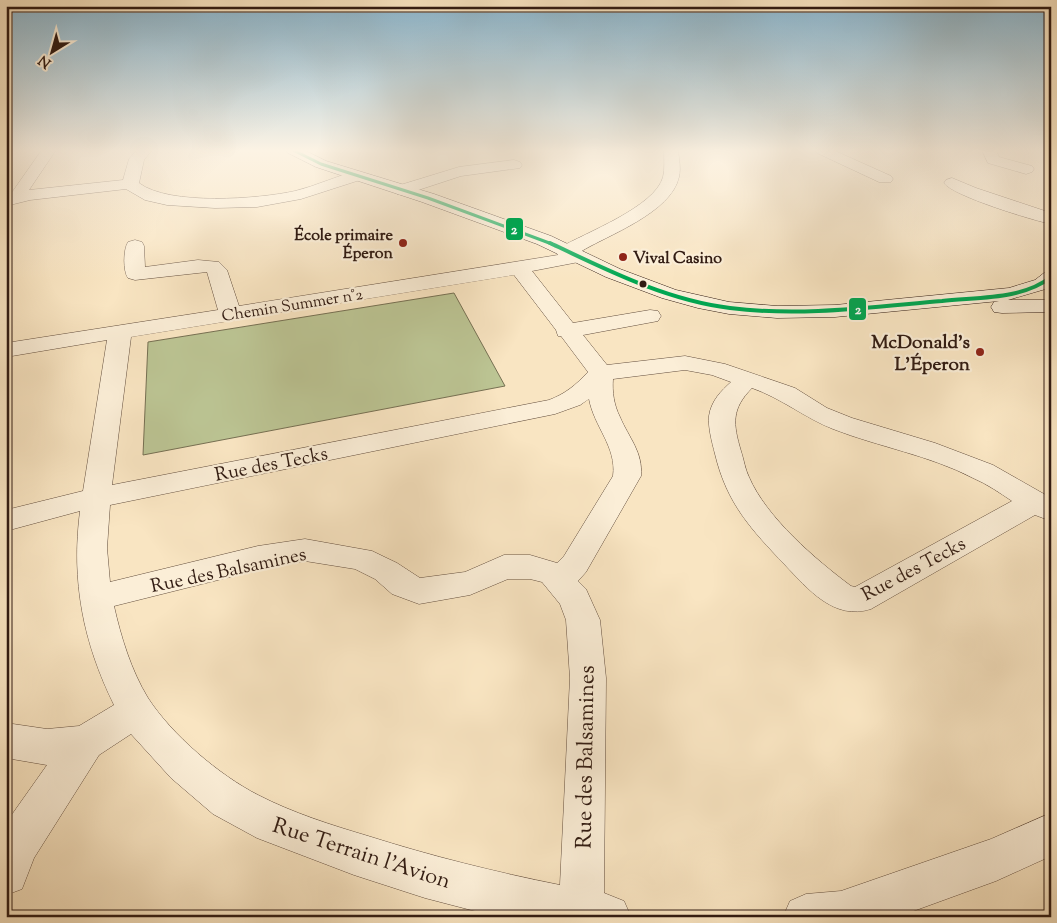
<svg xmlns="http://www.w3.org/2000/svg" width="1057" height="923" font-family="'Sorts Mill Goudy',serif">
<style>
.green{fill:#bcc594;stroke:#767053}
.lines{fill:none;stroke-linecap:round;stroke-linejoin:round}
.minor-casing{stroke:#634e3e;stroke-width:1}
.secondary-casing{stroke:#311b12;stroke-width:1}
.minor{fill:#fbeed7;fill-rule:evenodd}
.secondary{fill:#fbeed7;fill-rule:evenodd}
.bus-1-far1-casing{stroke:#fbeed7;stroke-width:5.5}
.bus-1-casing{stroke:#fbeed7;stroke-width:7}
.bus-1-far1{stroke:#00a651;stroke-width:3}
.bus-1{stroke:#00a651;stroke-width:4}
.poi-dot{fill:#8f2418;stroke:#fbeed7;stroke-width:2}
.bus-dot{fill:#311b12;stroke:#fbeed7;stroke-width:2}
.labels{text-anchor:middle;stroke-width:4.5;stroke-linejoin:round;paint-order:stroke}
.far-poi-label{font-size:16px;font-weight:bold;fill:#311b12;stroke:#fbeed7;text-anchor:end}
.far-street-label{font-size:16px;fill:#311b12;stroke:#fbeed7}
.poi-label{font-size:19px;font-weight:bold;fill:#311b12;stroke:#fbeed7;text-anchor:end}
.street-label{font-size:19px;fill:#311b12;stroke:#fbeed7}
.near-street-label{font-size:22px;fill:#311b12;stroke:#fbeed7}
.line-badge{stroke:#fbeed7;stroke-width:2}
.badge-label{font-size:14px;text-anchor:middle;font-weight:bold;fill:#fff}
</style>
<rect width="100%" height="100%" fill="#f9e5c2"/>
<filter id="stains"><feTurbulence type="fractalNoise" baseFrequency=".004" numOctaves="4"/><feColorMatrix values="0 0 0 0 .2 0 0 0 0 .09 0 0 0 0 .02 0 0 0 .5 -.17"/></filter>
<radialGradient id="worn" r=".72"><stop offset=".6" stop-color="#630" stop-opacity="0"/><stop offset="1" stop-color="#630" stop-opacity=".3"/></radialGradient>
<polygon class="green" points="454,293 505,386 143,455 148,342"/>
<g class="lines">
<g class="minor-casing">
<g id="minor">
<path d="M42 150H56L29 190 123 180 129 159 137 150H152L144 160 139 183C169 206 259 199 295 191 316 186 336 176 357 171L363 173 365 176 363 179 301 199 257 207 215 208 167 205 145 200 126 189 30 200 6 206V196L10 195Z"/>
<path d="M664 150H678C679 159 681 168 679 177 671 213 608 235 580 252L584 253 587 257 584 261 532 271 573 323 650 310 658 311 661 316 658 321 583 335 607 365 685 356 725 364 795 388 827 408 852 418 935 443 993 465 1051 498V521L1035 515 871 609C834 621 808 589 785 565 751 529 727 504 715 454 712 442 708 428 709 416 711 401 721 391 731 382L712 375 685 370 613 379C612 392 614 405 620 417 629 438 643 452 641 476L586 572 578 581 586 589 600 620 606 678 604 893 624 901 631 917H498L425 898 354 875 257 838 213 814 171 778 131 734 99 755 34 858 22 889 6 895V823L47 765 6 758V723L47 729 79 726 114 705C83 642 71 581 80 511L6 531V510L83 491 107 340 6 357V343L218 310 207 272 135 280 128 278C123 271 123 250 128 242L135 240 142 242 144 246 145 267 198 260 219 262 227 270 239 306 558 255 556 252 559 248C585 233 655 207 663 177 665 169 664 159 664 150ZM514 275 556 330 558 336H561L588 372C576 385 565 394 549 400L112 485 131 337ZM752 388C781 398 805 418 833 429 879 447 929 455 973 478 987 484 1000 493 1012 501L855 587 851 586C816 560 766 517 749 477 745 469 744 460 741 451 733 424 731 409 752 388ZM589 399C594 427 617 447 613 476L564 556 557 563 530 555H504L465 572 420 578 397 563 372 551 305 539 258 546 110 582 107 548 110 505 555 414 580 405ZM305 561 355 569 375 579 392 594 419 604 470 595 508 579H530L542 582 560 604 566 620 570 678 560 885C495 872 431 856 368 836 331 825 293 813 258 795 219 775 172 735 148 698 131 670 121 637 114 606L258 570Z"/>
<polygon points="815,150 833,150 891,176 893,179 891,182 879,182 817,153"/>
<polygon points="982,150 996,150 999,157 1032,166 1034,169 1032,172 1026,174 988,163"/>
<polygon points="514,160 520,162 522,165 520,168 461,176 403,195 397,194 395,190 397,186 459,167"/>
<path d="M952 178 976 188 1051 213V224C1032 220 953 196 944 183L946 180Z"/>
<polygon points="1051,813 1051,856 996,881 897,917 783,917 790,901 806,894 841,891 991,839"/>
</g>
</g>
<g class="secondary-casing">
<polygon id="secondary" points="286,150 304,150 326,161 434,194 551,236 620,269 676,290 729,302 777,306 835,305 1009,288 1035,280 1044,273 1051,271 1049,288 1008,300 1051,300 1051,312 1002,313 994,312 991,307 994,302 999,301 835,317 777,318 729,314 698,308 662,298 606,277 537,244 422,202 316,167 288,153"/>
</g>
<use href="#minor" class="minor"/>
<use href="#secondary" class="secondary"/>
<g class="bus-1-far1-casing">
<polyline id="bus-1-far1" points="293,150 321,164 428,198 552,244"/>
</g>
<g class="bus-1-casing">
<path id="bus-1" d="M550 243C607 270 666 300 730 308 801 317 872 307 942 301 977 297 1022 300 1051 277"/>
</g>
<use href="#bus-1-far1" class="bus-1-far1"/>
<use href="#bus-1" class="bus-1"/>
</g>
<linearGradient id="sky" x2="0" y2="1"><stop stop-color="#8ab8d2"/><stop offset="0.54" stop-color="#fcf3e4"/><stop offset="1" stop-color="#fcf3e4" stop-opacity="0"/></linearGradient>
<rect width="1057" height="279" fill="url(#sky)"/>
<g class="poi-dot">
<circle cx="403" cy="243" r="5"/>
<circle cx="623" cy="257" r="5"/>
<circle cx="980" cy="352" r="5"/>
</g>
<circle class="bus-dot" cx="643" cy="284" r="4.5"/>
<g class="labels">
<g class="far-poi-label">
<text x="393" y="240">École primaire<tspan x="393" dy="18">Éperon</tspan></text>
<text x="633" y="263" text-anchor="start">Vival Casino</text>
</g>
<g class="far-street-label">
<text transform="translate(292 304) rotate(-9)" y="6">Chemin Summer n°2</text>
</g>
<g class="poi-label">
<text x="970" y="348">McDonald's<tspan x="970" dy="22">L'Éperon</tspan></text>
</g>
<g class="street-label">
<text transform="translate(271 463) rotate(-11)" y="7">Rue des Tecks</text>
<text transform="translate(913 568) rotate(-28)" y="7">Rue des Tecks</text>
<text transform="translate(228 569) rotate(-12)" y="7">Rue des Balsamines</text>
</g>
<g class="near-street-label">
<text transform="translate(584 757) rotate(-89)" y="8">Rue des Balsamines</text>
<text transform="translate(362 852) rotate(18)" y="8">Rue Terrain l'Avion</text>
</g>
</g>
<g class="line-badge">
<rect x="505" y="217" width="19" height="24" rx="5" fill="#00a651"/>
<rect x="848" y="297" width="19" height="24" rx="5" fill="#00a651"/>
</g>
<g class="badge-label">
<text x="514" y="234">2</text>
<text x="858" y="314">2</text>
</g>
<rect width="1057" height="923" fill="none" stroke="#f9e5c2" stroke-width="25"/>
<rect x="8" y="8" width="1042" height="908" fill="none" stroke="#311b12" stroke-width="2.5"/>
<rect x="12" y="12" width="1032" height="898" fill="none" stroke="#311b12"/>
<g transform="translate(52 52) rotate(217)" stroke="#fbeed7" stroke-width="4" paint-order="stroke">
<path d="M0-4L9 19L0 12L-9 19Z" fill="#311b12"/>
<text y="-8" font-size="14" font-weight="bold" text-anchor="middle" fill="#311b12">N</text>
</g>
<rect width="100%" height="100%" filter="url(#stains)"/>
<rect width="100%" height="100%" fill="url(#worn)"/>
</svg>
